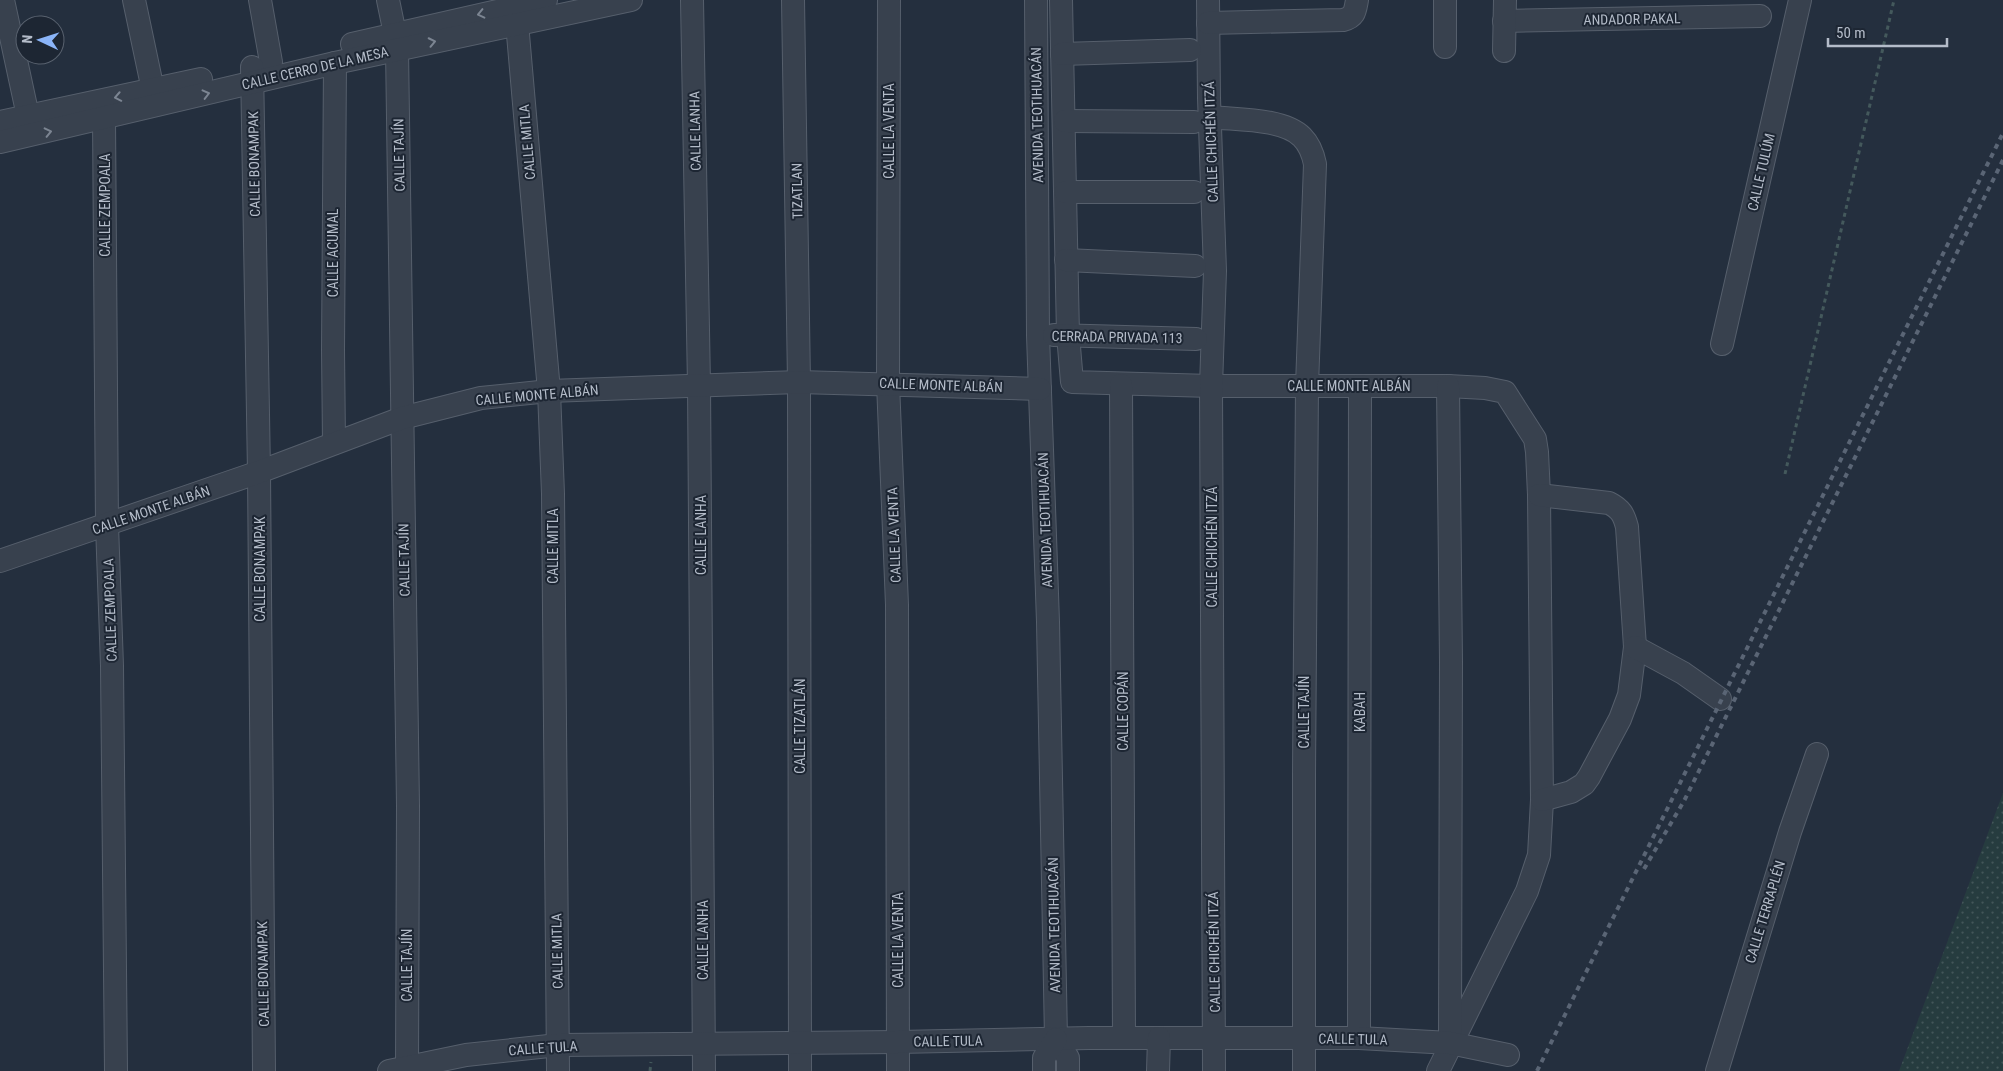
<svg xmlns="http://www.w3.org/2000/svg" width="2003" height="1071" font-family="'Roboto Condensed',sans-serif">
<style>
.grass{fill:url(#grass-dots)}
.lines{fill:none;stroke-linecap:round;stroke-linejoin:round}
.minor-casing{stroke:#565f6c;stroke-width:24}
.path{stroke:#44595c;stroke-width:3;stroke-dasharray:4 4;stroke-linecap:butt}
.minor{stroke:#38414e;stroke-width:22}
.rail{stroke:#5a6575;stroke-width:4;stroke-dasharray:5 5;stroke-linecap:butt}
.oneway{stroke:#7c8592}
.labels{text-anchor:middle;stroke-width:4;stroke-linejoin:round;paint-order:stroke}
.street-label{font-size:14px;fill:#b4bcc9;stroke:#1d2633}
</style>
<defs>
<pattern id="grass-dots" width="8" height="8" patternUnits="userSpaceOnUse" patternTransform="scale(1.25)"><rect width="8" height="8" fill="#263c3f"/><path d="M2 2h.1M6 6h.1" fill="none" stroke="#435659" stroke-width="1.8" stroke-linecap="round"/></pattern>
</defs>
<rect width="100%" height="100%" fill="#242f3e"/>
<polygon class="grass" points="2003,793 2003,1071 1899,1071"/>
<g class="lines">
<g class="minor-casing">
<g id="minor">
<polyline points="3,0 28,116"/>
<polyline points="134,0 153,90"/>
<polyline points="260,0 271,62"/>
<polyline points="388,0 395,34"/>
<polyline points="515,0 549,391 553,494 558,1071"/>
<polyline points="692,0 699,385 704,1071"/>
<polyline points="793,0 799,382 800,1071"/>
<polyline points="889,0 888,383 897,605 898,1071"/>
<polyline points="1036,0 1038,335 1048,622 1056,1039"/>
<polyline points="1061,0 1068,335 1072,382 1211,386 1448,386 1485,388 1505,392 1535,439 1537,452 1539,495 1542,800 1539,855 1527,891 1438,1071"/>
<polyline points="1208,0 1209,98 1215,271 1211,386 1214,1071"/>
<polyline points="1504,21 1760,16"/>
<path d="M1208 23 1343 20C1355 17 1355 11 1357 0"/>
<polyline points="352,44 546,0"/>
<polyline points="1445,47 1445,0"/>
<polyline points="397,49 408,806 407,1071"/>
<polyline points="1504,51 1505,0"/>
<polyline points="1062,54 1190,50"/>
<polyline points="252,67 259,472 264,1071"/>
<path d="M1211 117C1236 120 1283 118 1302 137 1309 144 1313 154 1315 164L1307 386 1304 774V1071"/>
<polyline points="104,118 107,525 112,666 116,1071"/>
<polyline points="1065,121 1194,122"/>
<polyline points="0,122 201,79"/>
<polyline points="0,142 335,63 631,0"/>
<polyline points="1066,192 1194,192"/>
<polyline points="1066,260 1195,266"/>
<polyline points="1054,335 1196,339"/>
<polyline points="1722,344 1800,0"/>
<polyline points="1121,385 1124,1038"/>
<polyline points="1448,386 1451,662 1450,1039"/>
<polyline points="334,443 333,350 335,63"/>
<path d="M1539 495 1609 503C1621 509 1624 515 1627 527L1635 647 1629 695 1620 719 1589 777 1584 784 1571 792 1542 800"/>
<polyline points="0,561 259,472 402,418 481,398 549,391 799,382 1040,389"/>
<polyline points="1635,647 1683,673 1720,699"/>
<polyline points="1359,1038 1360,386"/>
<polyline points="1056,1039 1068,1058 1068,1071"/>
<polyline points="389,1071 466,1055 558,1045 898,1042 1089,1038 1359,1038 1450,1043 1508,1055"/>
<polyline points="1044,1071 1044,1058 1056,1039"/>
<polyline points="1158,1071 1159,1038"/>
<polyline points="1717,1071 1790,832 1817,754"/>
</g>
</g>
<g class="path">
<polyline points="1785,474 1894,0"/>
<polyline points="650,1071 651,1062"/>
</g>
<use href="#minor" class="minor"/>
<g class="rail">
<polyline points="1644,869 1684,801 2003,160"/>
<polyline points="1537,1071 2003,133"/>
</g>
</g>
<defs><path id="oneway-chevron" d="M-2-3.5L2.5 0L-2 3.5" fill="none" stroke-width="1.6" stroke-linecap="round" stroke-linejoin="round" transform="scale(1.25)"/></defs>
<g class="oneway">
<use href="#oneway-chevron" transform="translate(481 14) rotate(167)"/>
<use href="#oneway-chevron" transform="translate(432 42) rotate(-12)"/>
<use href="#oneway-chevron" transform="translate(206 94) rotate(-14)"/>
<use href="#oneway-chevron" transform="translate(118 97) rotate(169)"/>
<use href="#oneway-chevron" transform="translate(48 132) rotate(-13)"/>
</g>
<g class="labels">
<g class="street-label">
<text transform="translate(1632 19) rotate(-1)" y="5">ANDADOR PAKAL</text>
<text transform="translate(315 68) rotate(-13)" y="5">CALLE CERRO DE LA MESA</text>
<text transform="translate(1037 115) rotate(-91)" y="5">AVENIDA TEOTIHUACÁN</text>
<text transform="translate(695 131) rotate(-91)" y="5">CALLE LANHA</text>
<text transform="translate(889 131) rotate(-90)" y="5">CALLE LA VENTA</text>
<text transform="translate(527 142) rotate(-95)" y="5">CALLE MITLA</text>
<text transform="translate(1211 142) rotate(-92)" y="5">CALLE CHICHÉN ITZÁ</text>
<text transform="translate(399 155) rotate(-91)" y="5">CALLE TAJÍN</text>
<text transform="translate(254 164) rotate(-91)" y="5">CALLE BONAMPAK</text>
<text transform="translate(1761 172) rotate(-77)" y="5">CALLE TULÚM</text>
<text transform="translate(797 191) rotate(-91)" y="5">TIZATLAN</text>
<text transform="translate(105 205) rotate(-90)" y="5">CALLE ZEMPOALA</text>
<text transform="translate(333 253) rotate(-90)" y="5">CALLE ACUMAL</text>
<text transform="translate(1117 337) rotate(1)" y="5">CERRADA PRIVADA 113</text>
<text transform="translate(941 385) rotate(2)" y="5">CALLE MONTE ALBÁN</text>
<text x="1349" y="391">CALLE MONTE ALBÁN</text>
<text transform="translate(537 395) rotate(-5)" y="5">CALLE MONTE ALBÁN</text>
<text transform="translate(151 510) rotate(-19)" y="5">CALLE MONTE ALBÁN</text>
<text transform="translate(1045 520) rotate(-92)" y="5">AVENIDA TEOTIHUACÁN</text>
<text transform="translate(701 535) rotate(-90)" y="5">CALLE LANHA</text>
<text transform="translate(894 535) rotate(-92)" y="5">CALLE LA VENTA</text>
<text transform="translate(553 546) rotate(-90)" y="5">CALLE MITLA</text>
<text transform="translate(1212 547) rotate(-90)" y="5">CALLE CHICHÉN ITZÁ</text>
<text transform="translate(404 560) rotate(-91)" y="5">CALLE TAJÍN</text>
<text transform="translate(260 569) rotate(-90)" y="5">CALLE BONAMPAK</text>
<text transform="translate(110 610) rotate(-92)" y="5">CALLE ZEMPOALA</text>
<text transform="translate(1123 711) rotate(-90)" y="5">CALLE COPÁN</text>
<text transform="translate(1304 712) rotate(-90)" y="5">CALLE TAJÍN</text>
<text transform="translate(1360 712) rotate(-90)" y="5">KABAH</text>
<text transform="translate(800 726) rotate(-90)" y="5">CALLE TIZATLÁN</text>
<text transform="translate(1765 912) rotate(-73)" y="5">CALLE TERRAPLÉN</text>
<text transform="translate(1054 925) rotate(-91)" y="5">AVENIDA TEOTIHUACÁN</text>
<text transform="translate(703 940) rotate(-90)" y="5">CALLE LANHA</text>
<text transform="translate(898 940) rotate(-90)" y="5">CALLE LA VENTA</text>
<text transform="translate(557 951) rotate(-91)" y="5">CALLE MITLA</text>
<text transform="translate(1214 952) rotate(-91)" y="5">CALLE CHICHÉN ITZÁ</text>
<text transform="translate(407 965) rotate(-90)" y="5">CALLE TAJÍN</text>
<text transform="translate(263 974) rotate(-91)" y="5">CALLE BONAMPAK</text>
<text transform="translate(1353 1039) rotate(1)" y="5">CALLE TULA</text>
<text transform="translate(948 1041) rotate(-1)" y="5">CALLE TULA</text>
<text transform="translate(543 1048) rotate(-4)" y="5">CALLE TULA</text>
</g>
</g>
<g transform="translate(40 40) rotate(274)"><circle r="24" fill="#1d2633" stroke="#59626f"/>
<path d="M0-4L9 19L0 12L-9 19Z" fill="#8ab4f8"/>
<text y="-8" font-size="14" font-weight="bold" text-anchor="middle" fill="#b4bcc9">N</text>
</g>
<path d="M1828 38v8h119v-8" fill="none" stroke="#b4bcc9" stroke-width="2.5"/>
<text x="1836" y="38" font-size="15" fill="#b4bcc9" stroke="#1d2633" stroke-width="4" paint-order="stroke">50 m</text>
</svg>
